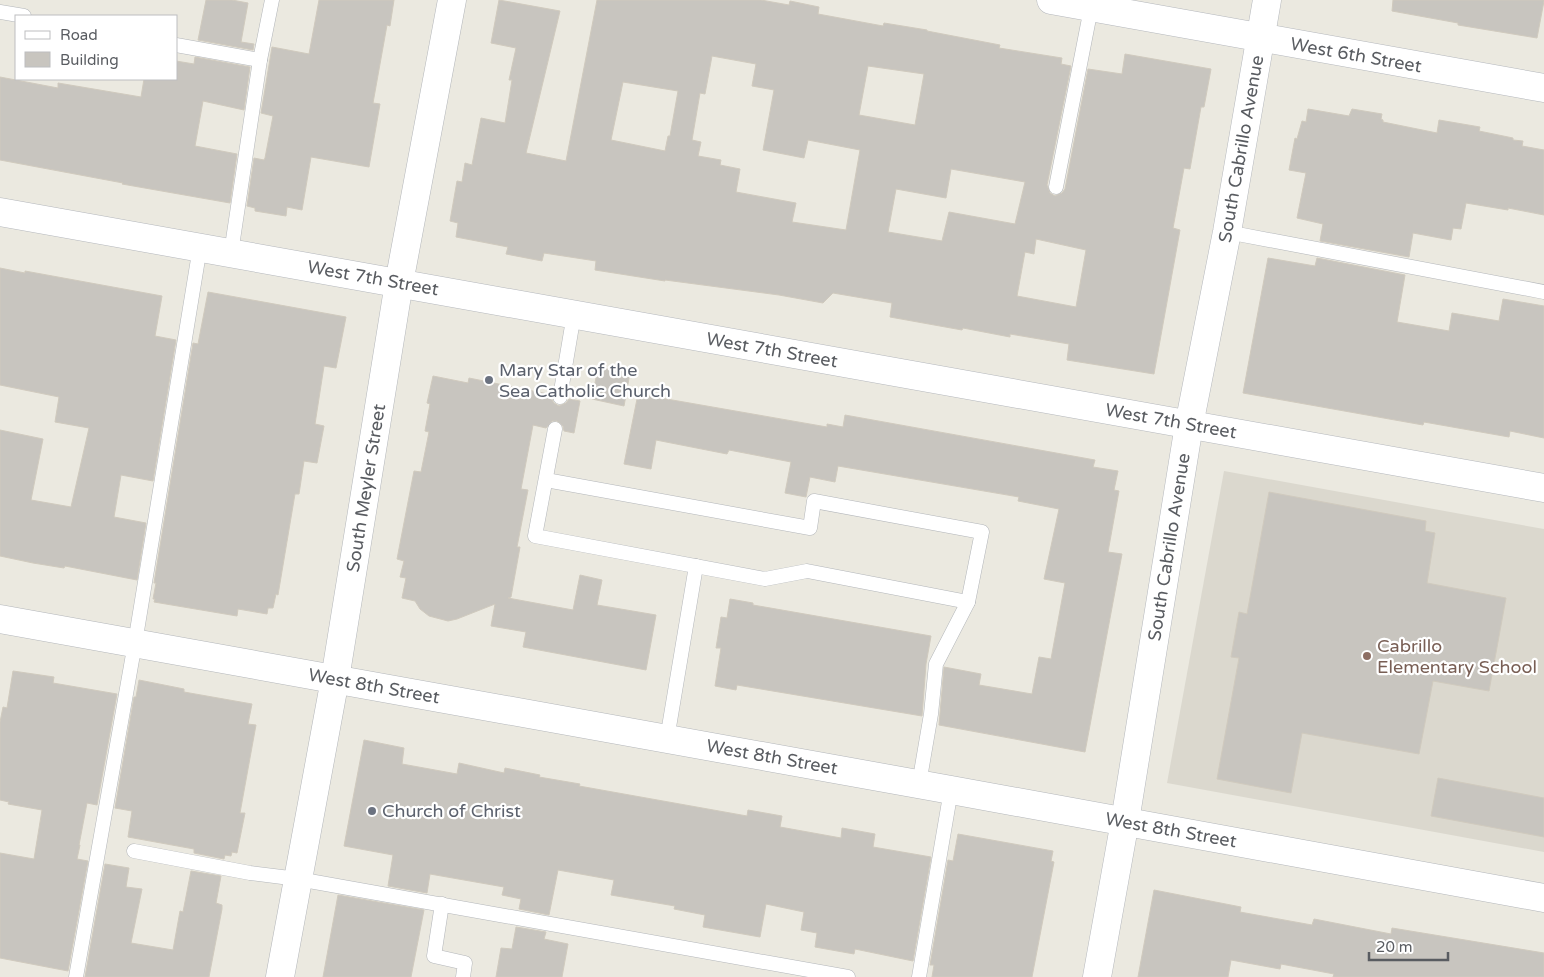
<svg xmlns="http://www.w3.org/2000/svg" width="1544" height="977" font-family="'Varela Round',sans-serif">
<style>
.education{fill:#dbd8ce}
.building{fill:#c8c5bf;stroke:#d0cabe;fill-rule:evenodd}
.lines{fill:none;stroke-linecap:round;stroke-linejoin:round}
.lane-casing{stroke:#b3b6ba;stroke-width:15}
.street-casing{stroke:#b3b6ba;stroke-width:29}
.secondary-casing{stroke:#b4b7bc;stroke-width:29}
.lane{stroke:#fff;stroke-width:14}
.street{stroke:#fff;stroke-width:28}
.secondary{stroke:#fff;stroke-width:28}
.worship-dot{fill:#6b7280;stroke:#fff;stroke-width:2}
.education-dot{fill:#8d6e63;stroke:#fff;stroke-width:2}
.labels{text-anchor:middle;stroke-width:4.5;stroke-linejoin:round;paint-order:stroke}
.street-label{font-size:18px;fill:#595c61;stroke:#fff}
.worship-label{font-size:18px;fill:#5b616d;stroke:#fff;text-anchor:start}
.education-label{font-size:18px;fill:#785e54;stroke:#fff;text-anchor:start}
</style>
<rect width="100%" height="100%" fill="#ebe9e0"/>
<polygon class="education" points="1224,471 1544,529 1544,852 1167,783"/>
<g class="building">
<polygon points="206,0 232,0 248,3 241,42 254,44 253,50 198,40"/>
<polygon points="319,0 394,0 390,26 387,25 373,103 380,104 369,167 311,157 302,210 287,207 286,216 255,211 255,208 247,206 254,158 264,160 265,158 273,116 261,113 272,47 309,54"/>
<path d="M499 0 560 11 526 153 566 161 597 0H761L789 5 790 1 819 7 818 14 883 26 884 23 927 30V31L1000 45 999 48 1062 58 1061 64 1071 66 1047 185 1050 193 1055 196 1062 193 1065 189 1088 69 1122 74 1125 54 1211 69 1204 107H1201L1190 169 1184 168 1173 228 1180 230 1154 374 1067 360 1069 344 1010 334V337L963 328 962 330 890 317 892 303 833 293 823 303 779 295 665 280V281L595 270 596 261 544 253 542 261 506 254 508 247 456 237 458 223 450 221 457 181 462 182 465 163 472 165 481 118 505 123 512 80H509L516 48 491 43ZM712 56 756 64 752 86 774 90 763 150 804 158 808 140 860 150 846 230 792 222 796 203 736 192 740 169 720 165 721 160 698 156 701 142 692 140 700 93 705 94ZM868 66 924 74 915 125 859 115ZM623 82 678 91 670 136H668L665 151 611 140ZM951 169 1025 182 1015 224 949 212 942 241 888 232 896 189 946 198ZM1036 239 1086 250 1076 307 1017 296 1025 252 1034 254Z"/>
<polygon points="1393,0 1544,0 1544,1 1537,38 1458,25 1458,23 1392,11"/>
<polygon points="195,57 250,67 244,110 203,101 195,146 237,154 230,203 122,184 123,183 0,160 0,77 58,88 58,83 141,97 144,79 176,79 176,61 194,64"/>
<polygon points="1308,109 1349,116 1352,109 1382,114 1381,119 1383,120 1383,122 1437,133 1439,120 1480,127 1479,131 1513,138 1513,140 1523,141 1522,146 1544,150 1544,215 1508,208 1508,210 1466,203 1461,229 1453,228 1451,240 1413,233 1409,257 1320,241 1323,224 1297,218 1306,173 1289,170 1295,138 1297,139 1302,121 1306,122"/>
<polygon points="1268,258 1315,266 1317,258 1405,275 1397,322 1449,331 1452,313 1499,321 1503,299 1544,306 1544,438 1510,431 1509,437 1424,422 1423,425 1243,393"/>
<polygon points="0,268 25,273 25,271 162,296 155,336 176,340 153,481 121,475 114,517 146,523 137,580 65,566 64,568 33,563 0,556 0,430 43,439 31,500 71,507 89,428 55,422 59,397 0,385"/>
<polygon points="208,292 346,317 336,368 324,366 315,424 324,426 317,463 304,461 299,494 295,494 278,595 276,594 273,608 268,608 267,614 238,609 237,616 154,602 155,599 153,599 156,583 154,583 193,343 198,344"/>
<polygon points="598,367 630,373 624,406 592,399"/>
<polygon points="433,376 468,383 469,378 548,394 551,395 552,400 554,403 559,406 566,403 569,399 580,401 574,433 564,431 563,426 557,421 552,421 546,428 533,425 521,489 528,490 517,547 520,547 511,597 508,598 573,610 580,575 602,580 597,605 656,615 646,670 523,647 526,632 491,626 495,604 457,619 448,621 429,616 420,609 415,601 402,598 406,578 400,577 404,561 397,559 414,471 421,472 429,432 425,431 430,404 427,403"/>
<polygon points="638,394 827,427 827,424 843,427 845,415 1095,460 1093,467 1118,471 1114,490 1119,491 1108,552 1122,554 1085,752 939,725 944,667 981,674 979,685 1032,694 1039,657 1051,659 1065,583 1044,579 1059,509 1018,501 1019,497 838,466 835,482 810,477 806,497 785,493 791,462 729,450 727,454 656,440 651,469 624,464"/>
<polygon points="1269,492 1426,521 1425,531 1435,533 1427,583 1506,598 1489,691 1433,681 1419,754 1302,733 1291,793 1217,779 1239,658 1231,657 1239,612 1247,614"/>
<polygon points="730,599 753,603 753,605 931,636 926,664 922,716 737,685 736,690 715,686 721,648 716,648 721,617 727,618"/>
<polygon points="13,671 54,677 53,683 117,694 97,805 87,803 79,845 80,845 77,859 88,861 68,971 0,958 0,853 34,859 42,810 8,804 9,802 0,800 0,722 3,707 7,708"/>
<polygon points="139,680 184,689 184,692 252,704 248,724 256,725 240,813 245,813 237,853 232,852 231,856 225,855 224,859 194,853 194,849 128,837 132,811 115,808 134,697 136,697"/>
<polygon points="364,740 404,748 402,764 457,774 459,763 504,773 505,768 540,775 539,777 580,784 579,786 747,816 748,810 782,816 780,827 841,838 842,828 875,834 873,847 931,857 913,961 855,949 854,954 815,947 817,933 801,930 804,912 766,904 760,937 703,927 705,915 674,909 675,906 611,895 614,880 558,870 549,915 519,909 521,899 502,895 504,887 430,874 427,893 388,886 393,855 344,846"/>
<polygon points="1438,778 1544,798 1544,837 1431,816"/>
<polygon points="958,834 1053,851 1051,861 1054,862 1032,977 932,977 934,965 930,965 948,860 953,861"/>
<polygon points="105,864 129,868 126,887 142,889 131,943 173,950 180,911 183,912 191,871 221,876 216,903 222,905 222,909 209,977 85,977"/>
<polygon points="1154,890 1241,907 1240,912 1312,925 1314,919 1391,934 1392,928 1544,953 1544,977 1333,977 1334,974 1281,964 1280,969 1231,960 1228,977 1138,977"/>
<polygon points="338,895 424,910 411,977 323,977"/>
<polygon points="516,927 546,932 544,939 568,944 562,977 496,977 501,948 512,949"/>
</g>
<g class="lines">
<g class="lane-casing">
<g id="lane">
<polyline points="0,12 24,16"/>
<polyline points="176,45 260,60"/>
<polyline points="1056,187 1092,3"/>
<polyline points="1227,232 1544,292"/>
<polyline points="231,253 260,60 272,0"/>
<polyline points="560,397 574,314"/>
<polyline points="555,429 535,536 765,579 807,571 968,602 936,664 931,714 919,784"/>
<polyline points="546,480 810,528 814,501 982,532 968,602"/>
<polyline points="667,739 696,566"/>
<polyline points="134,851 250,873 298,879 848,977"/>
<polyline points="442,904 434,956 465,963 463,977"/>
<polyline points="76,977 135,643 200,247"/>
<polyline points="919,977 951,790"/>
</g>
</g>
<g class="street-casing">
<g id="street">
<polyline points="0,619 951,790 1544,898"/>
<polyline points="280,977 335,679 399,283 452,0"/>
</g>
</g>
<g class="secondary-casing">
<g id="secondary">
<polyline points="1051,0 1544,88"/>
<polyline points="0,212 1544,488"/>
<polyline points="1097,977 1125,821 1189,425 1227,232 1267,0"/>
</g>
</g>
<use href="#lane" class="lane"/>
<use href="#street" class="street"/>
<use href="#secondary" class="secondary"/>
</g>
<g class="worship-dot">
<circle cx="489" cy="380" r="5"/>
<circle cx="372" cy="811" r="5"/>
</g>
<circle class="education-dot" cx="1367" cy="656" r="5"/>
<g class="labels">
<g class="street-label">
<text transform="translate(1356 55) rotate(10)" y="6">West 6th Street</text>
<text transform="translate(1241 149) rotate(-80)" y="6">South Cabrillo Avenue</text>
<text transform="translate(373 278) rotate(10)" y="6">West 7th Street</text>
<text transform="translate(772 350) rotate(10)" y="6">West 7th Street</text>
<text transform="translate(1171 421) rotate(10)" y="6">West 7th Street</text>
<text transform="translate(366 488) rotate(-81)" y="6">South Meyler Street</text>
<text transform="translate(1169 547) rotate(-81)" y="6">South Cabrillo Avenue</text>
<text transform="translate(374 686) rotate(10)" y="6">West 8th Street</text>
<text transform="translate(772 757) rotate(10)" y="6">West 8th Street</text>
<text transform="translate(1171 830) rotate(10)" y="6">West 8th Street</text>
</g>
<g class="worship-label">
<text x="499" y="376">Mary Star of the<tspan x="499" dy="21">Sea Catholic Church</tspan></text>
<text x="382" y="817">Church of Christ</text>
</g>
<g class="education-label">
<text x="1377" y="652">Cabrillo<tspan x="1377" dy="21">Elementary School</tspan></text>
</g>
</g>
<rect x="15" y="15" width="162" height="65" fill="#ffffff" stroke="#bdbec0"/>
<rect x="25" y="31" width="25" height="8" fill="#ffffff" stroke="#bdbec0"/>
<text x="60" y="40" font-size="15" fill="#595c61">Road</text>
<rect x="25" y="52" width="25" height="15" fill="#c8c5bf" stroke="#bdbec0"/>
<text x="60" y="65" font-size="15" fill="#595c61">Building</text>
<path d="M1369 952v8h79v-8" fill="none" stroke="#595c61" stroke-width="2.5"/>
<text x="1376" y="952" font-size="15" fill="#595c61" stroke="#ffffff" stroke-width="4" paint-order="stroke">20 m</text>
</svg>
